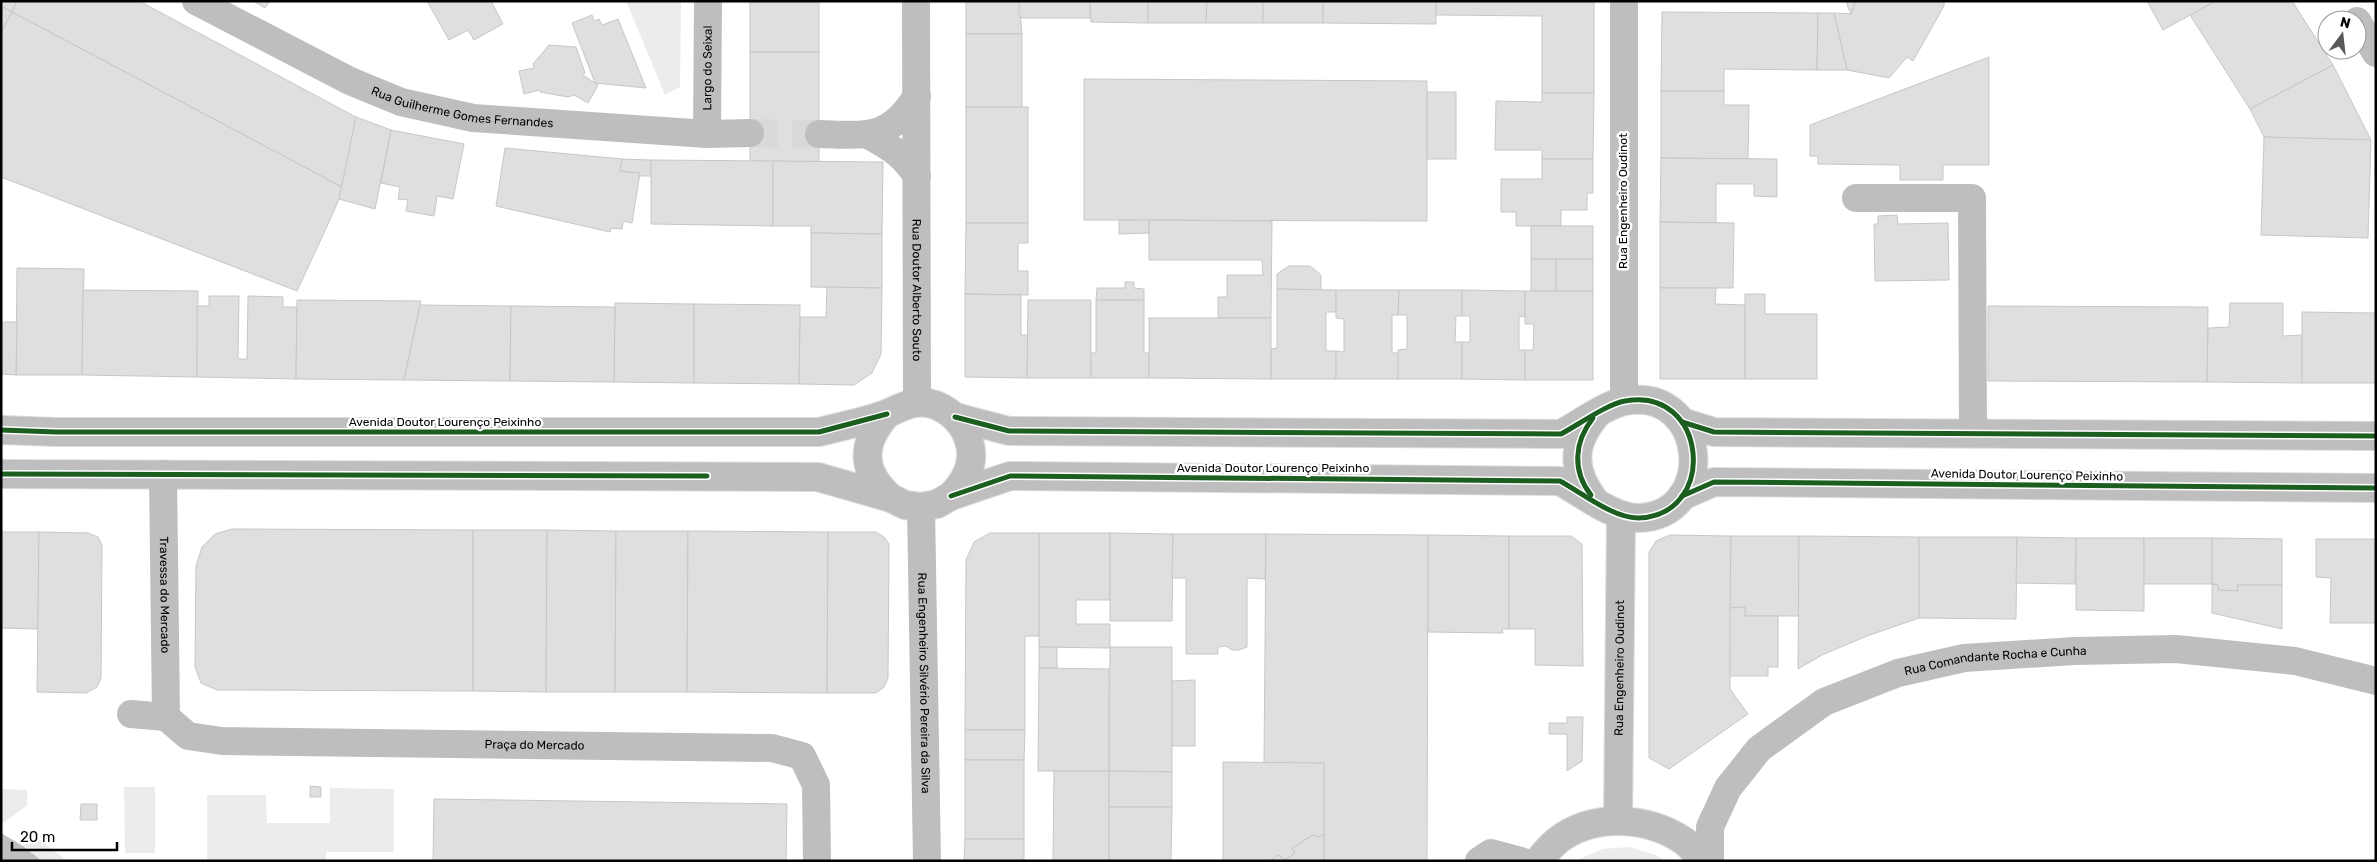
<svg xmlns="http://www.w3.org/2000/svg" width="2377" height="862" font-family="Rubik,sans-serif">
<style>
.green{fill:#ececec}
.water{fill:#bfbfbf}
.building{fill:#dfdfdf;stroke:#c7c7c7}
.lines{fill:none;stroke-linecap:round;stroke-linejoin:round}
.minor-tunnel{stroke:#d9d9d9;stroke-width:28;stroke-dasharray:28 14;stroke-linecap:butt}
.major-casing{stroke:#dbdbdb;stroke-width:30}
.minor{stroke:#bebebe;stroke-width:28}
.major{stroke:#bebebe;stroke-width:28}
.cycleway-casing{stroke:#fff;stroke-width:8}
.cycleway{stroke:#1b5e20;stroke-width:5}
.labels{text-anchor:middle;stroke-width:5;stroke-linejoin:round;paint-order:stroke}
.street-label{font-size:12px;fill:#000;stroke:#fff}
</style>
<rect width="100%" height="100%" fill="#fff"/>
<g class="green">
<polygon points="626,1 681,1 680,87 665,95"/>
<polygon points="124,787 155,787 155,853 125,853"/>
<polygon points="330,788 394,789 394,852 326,852 326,861 207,861 207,795 266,795 267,823 330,823"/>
<polygon points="1,789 27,790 27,805 1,825"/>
<polygon points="34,835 67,861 42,861 23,846"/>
<polygon points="1629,847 1656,855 1664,861 1575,861 1602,849"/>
</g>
<polygon class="water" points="1,833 23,846 42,861 1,861"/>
<g class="building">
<polygon points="1,1 17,1 12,12 1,6"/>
<polygon points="17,1 139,1 356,117 342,187 12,12"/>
<polygon points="253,1 270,1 265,8"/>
<polygon points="427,1 491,1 503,24 474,40 468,30 449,40"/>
<rect x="750" y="1" width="69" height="51"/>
<polygon points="966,1 1019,1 1022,34 966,34"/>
<polygon points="1019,1 1090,1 1090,18 1022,18 1019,15"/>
<polygon points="1090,1 1148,1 1148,23 1091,22"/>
<polygon points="1148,1 1207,1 1206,23 1148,23"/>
<polygon points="1207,1 1263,1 1263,23 1206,23"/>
<rect x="1263" y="1" width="60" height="22"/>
<polygon points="1323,1 1436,1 1436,24 1323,23"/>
<polygon points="1436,1 1594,1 1594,93 1542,93 1542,16 1436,15"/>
<polygon points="1846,1 1856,1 1851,14 1848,7"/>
<polygon points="1856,1 1944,1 1944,6 1913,61 1907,57 1889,78 1847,70 1834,13 1851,14"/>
<polygon points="2147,1 2216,1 2163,30"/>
<polygon points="2216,1 2292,1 2333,65 2250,109 2190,15"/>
<polygon points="1,6 12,12 1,33"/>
<polygon points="12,12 342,187 339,199 330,220 297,291 1,177 1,33"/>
<polygon points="1662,12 1818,13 1817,70 1724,69 1724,91 1661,91"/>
<polygon points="1818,13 1834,13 1847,70 1817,70"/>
<polygon points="592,15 594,21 599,19 602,25 618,19 646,88 595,83 572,23"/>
<rect x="966" y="34" width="56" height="73"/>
<polygon points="549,45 576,47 585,73 583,75 598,85 588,103 574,95 568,97 540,92 540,90 524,94 519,71 534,68 533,64"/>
<polygon points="750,52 819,52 819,162 750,161"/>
<polygon points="1989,57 1989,165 1943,165 1943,180 1900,180 1900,165 1818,164 1818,156 1810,156 1810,125"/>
<polygon points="2333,65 2371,140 2264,137 2250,109"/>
<polygon points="1084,79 1427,81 1427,221 1084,220"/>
<polygon points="1661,91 1724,91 1724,105 1749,105 1748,159 1661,158"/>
<rect x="1427" y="92" width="29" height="67"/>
<polygon points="1542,93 1594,93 1593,159 1542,159 1542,150 1495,150 1496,101 1542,102"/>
<rect x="966" y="107" width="62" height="116"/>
<polygon points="356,117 391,130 375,209 339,199"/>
<polygon points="391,130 464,144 453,199 437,196 434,216 406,211 408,200 398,199 400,187 381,183"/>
<polygon points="2264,137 2371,140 2368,238 2261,235"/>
<polygon points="505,148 622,159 620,171 640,173 632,223 623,221 622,229 611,228 610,232 496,206"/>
<polygon points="1661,158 1777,159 1777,197 1754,196 1754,184 1716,184 1716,223 1660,222"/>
<polygon points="622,159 651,160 651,176 639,176 640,173 620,171"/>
<polygon points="1542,159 1593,159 1593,193 1587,193 1587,210 1561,210 1561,226 1516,226 1516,212 1501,212 1501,179 1542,179"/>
<polygon points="651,160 773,161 773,226 651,224"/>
<polygon points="773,161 883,162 882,234 811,233 811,226 773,226"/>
<polygon points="1897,215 1898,224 1948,223 1949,280 1875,281 1874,224 1878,224 1878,216"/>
<polygon points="1119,220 1149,220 1149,233 1119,234"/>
<polygon points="1149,220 1272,221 1271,318 1218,318 1218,297 1227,297 1227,275 1263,275 1262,260 1149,260"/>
<polygon points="1660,222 1734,223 1733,288 1660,288"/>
<polygon points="966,223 1028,223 1028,243 1018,243 1018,271 1028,271 1028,295 965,294"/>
<rect x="1531" y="226" width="62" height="33"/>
<polygon points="811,233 882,234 882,288 811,287"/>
<rect x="1531" y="259" width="25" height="32"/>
<rect x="1556" y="259" width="37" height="32"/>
<polygon points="1289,266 1310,266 1321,275 1321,290 1277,289 1277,274"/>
<polygon points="17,268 84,269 82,375 16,375"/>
<polygon points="1125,282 1134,282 1134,288 1144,289 1144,300 1096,300 1097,288 1125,288"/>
<polygon points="827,287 882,288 881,354 872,373 854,385 799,384 800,317 826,317"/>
<polygon points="1660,288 1716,288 1715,304 1745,305 1745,379 1660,379"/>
<polygon points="1277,289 1336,290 1336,312 1326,312 1326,351 1336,351 1336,379 1271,379 1271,349 1277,348"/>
<polygon points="83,290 198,291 197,377 82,375"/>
<polygon points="1336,290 1399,290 1398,315 1392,315 1392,353 1399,353 1398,379 1336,379 1336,351 1344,352 1344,319 1336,318"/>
<polygon points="1399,290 1462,290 1462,316 1456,316 1455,342 1462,342 1462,379 1398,379 1398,350 1407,349 1407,315 1398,315"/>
<polygon points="1462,290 1525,291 1525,317 1519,316 1519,350 1525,350 1525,380 1462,379 1462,342 1470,342 1470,316 1462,316"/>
<polygon points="1525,291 1593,291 1593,380 1525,380 1525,350 1533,350 1534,324 1525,324"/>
<polygon points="965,294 1021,295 1021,335 1028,335 1027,378 965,377"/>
<polygon points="1745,294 1765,294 1765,314 1817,314 1817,379 1745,379"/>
<polygon points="209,296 239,296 238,359 247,359 248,296 283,297 283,307 297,307 296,379 197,377 197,306 209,306"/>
<polygon points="297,300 421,301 404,380 296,379"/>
<polygon points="1028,300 1091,300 1091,378 1027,378"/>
<polygon points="1096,300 1144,300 1144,353 1149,353 1149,378 1091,378 1091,353 1096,353"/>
<polygon points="615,303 694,304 694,383 614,382"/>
<polygon points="2230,303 2283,303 2283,336 2302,335 2302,383 2207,382 2208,328 2229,327"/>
<polygon points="694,304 800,305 799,384 694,383"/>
<polygon points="420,305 511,306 510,381 404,380"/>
<polygon points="511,306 615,307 614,382 510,381"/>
<polygon points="1988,306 2208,307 2207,382 1988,381"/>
<polygon points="2302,312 2376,313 2376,383 2302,383"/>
<polygon points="1149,318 1271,318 1271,379 1149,378"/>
<polygon points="1,322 17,322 16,375 1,374"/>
<polygon points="232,529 473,530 473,691 228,690 217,690 201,683 195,667 196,566 202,547 215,534"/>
<polygon points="473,530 547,530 546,692 473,691"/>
<polygon points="547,530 616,531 615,692 546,692"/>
<polygon points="616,531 688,531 687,692 615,692"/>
<polygon points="688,531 828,532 827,693 687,692"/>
<polygon points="1,532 39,532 38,629 1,628"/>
<polygon points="39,532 88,533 98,537 102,545 101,678 97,687 86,693 37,692"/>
<polygon points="828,532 876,532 884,537 889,544 888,678 884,687 876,693 827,693"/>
<polygon points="990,533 1039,533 1039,636 1025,636 1025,730 965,730 966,560 974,542"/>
<polygon points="1039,533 1110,533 1110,600 1076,600 1076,624 1110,624 1110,648 1039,647"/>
<polygon points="1110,533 1173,534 1172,621 1110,621"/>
<polygon points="1173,534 1266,534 1265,579 1247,578 1247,647 1239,650 1232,650 1226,646 1218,647 1218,654 1186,654 1186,578 1172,578"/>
<polygon points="1266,534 1428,535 1427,861 1324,861 1324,763 1264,763"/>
<polygon points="1428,535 1509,536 1509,629 1502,629 1503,633 1428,632"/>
<polygon points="1670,535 1731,536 1730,689 1748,714 1669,769 1649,758 1649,552 1656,541"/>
<polygon points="1509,536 1571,536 1582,544 1583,666 1535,665 1535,629 1509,629"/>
<polygon points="1731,536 1799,536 1799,616 1745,616 1745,607 1730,608"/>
<polygon points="1799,536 1919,537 1919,618 1867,636 1822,655 1798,669"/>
<polygon points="1919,537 2017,537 2016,619 1919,618"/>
<polygon points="2017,537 2076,538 2075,584 2016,583"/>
<polygon points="2076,538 2144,538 2144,611 2076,610"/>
<rect x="2144" y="538" width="68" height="46"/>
<polygon points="2212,538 2282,539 2282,585 2237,585 2238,591 2218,590 2218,585 2212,584"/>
<polygon points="2316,539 2376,539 2376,623 2330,623 2331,578 2316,577"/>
<polygon points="2212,584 2218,585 2218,590 2238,591 2237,585 2282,585 2282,629 2212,613"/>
<polygon points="1745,607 1745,616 1778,616 1778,667 1768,667 1768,676 1730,676 1730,608"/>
<rect x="1039" y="647" width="18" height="21"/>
<polygon points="1110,647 1172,647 1172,772 1109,771"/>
<polygon points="1039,668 1109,669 1109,771 1038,771"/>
<polygon points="1195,680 1195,746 1172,746 1172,681"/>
<polygon points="1567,717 1583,717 1582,761 1567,771 1567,734 1549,734 1549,723 1567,723"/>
<polygon points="965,730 1025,730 1024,760 965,760"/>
<rect x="965" y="760" width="59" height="79"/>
<polygon points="1223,762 1324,763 1324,834 1319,837 1313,835 1292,848 1295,853 1285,860 1278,855 1270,861 1223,861"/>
<polygon points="1054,771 1109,771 1109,861 1053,861"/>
<polygon points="1109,771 1172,772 1172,807 1109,807"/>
<polygon points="310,786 321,787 321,797 310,797"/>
<polygon points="434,799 787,804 786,861 433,861"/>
<polygon points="81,804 97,804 97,820 80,820"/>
<polygon points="1109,807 1172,807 1171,861 1109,861"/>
<polygon points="1324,834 1324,861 1270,861 1278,855 1285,860 1295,853 1292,848 1313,835 1319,837"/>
<polygon points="965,839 1024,839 1024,861 964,861"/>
</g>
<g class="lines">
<polyline class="minor-tunnel" points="750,133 819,134"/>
<g class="major-casing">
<g id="major">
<path d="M887 414C860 444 861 472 891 498"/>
<polyline points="1682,422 1714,432 2376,436"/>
<path d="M1 430 56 432H819C841 426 865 422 886 414 896 410 904 405 915 403 939 399 963 419 969 441 976 463 966 481 951 496"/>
<path d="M1 474 818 477 891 498 905 505 921 507 937 504 951 496 1010 476 1560 481C1582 493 1613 518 1638 518 1719 516 1708 386 1625 401 1607 404 1578 425 1561 434L1009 431 955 417"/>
<polyline points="1682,496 1714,482 2376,488"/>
<path d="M1594 500C1571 469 1572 444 1596 415"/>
<path id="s8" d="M1618 820 1621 516"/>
<path d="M1538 861C1544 854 1550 847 1557 841 1593 813 1647 816 1684 841 1691 846 1697 854 1703 861"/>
</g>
</g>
<g class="minor">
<path id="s1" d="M196 1 350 81 401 102 473 118 707 134 750 133"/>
<path id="s2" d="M916 1 917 403"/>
<polyline points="1624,1 1624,401"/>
<polyline points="2357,21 2376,53"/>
<path id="s3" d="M707 134 708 1"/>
<path d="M819 134C866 135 889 141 917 96"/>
<path d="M868 135C891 147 903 155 917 176"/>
<polyline points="1856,198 1972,198 1973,433"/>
<path id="s4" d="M163 474 166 717"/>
<path id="s5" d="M921 507 927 861"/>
<polyline points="131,714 166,717"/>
<path id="s6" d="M166 717 188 736 222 741 772 748 802 756 816 785 817 861"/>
<polyline points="1479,861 1491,853 1521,861"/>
<path id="s7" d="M1710 861V827L1728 788 1759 749 1824 702 1898 673 1964 658 2074 651 2176 649 2295 661 2376 681"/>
</g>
<use href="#major" class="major"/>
<g class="cycleway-casing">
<g id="cycleway">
<polyline points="1682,422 1714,432 2376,436"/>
<polyline points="1,430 56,432 819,432 887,414"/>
<polyline points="1,474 707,476"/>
<path d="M1591 495C1572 471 1574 442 1593 418"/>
<path d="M951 496 1010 476 1560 481C1582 493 1613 518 1638 518 1719 516 1708 386 1625 401 1607 404 1578 425 1561 434L1009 431 955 417"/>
<polyline points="1682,496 1714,482 2376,488"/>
</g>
</g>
<use href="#cycleway" class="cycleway"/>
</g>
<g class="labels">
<g class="street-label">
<text dy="4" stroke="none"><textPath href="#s3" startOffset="66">Largo do Seixal</textPath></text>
<text dy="4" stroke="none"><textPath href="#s1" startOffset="290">Rua Guilherme Gomes Fernandes</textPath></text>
<text transform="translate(1623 201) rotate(-90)" y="4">Rua Engenheiro Oudinot</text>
<text dy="4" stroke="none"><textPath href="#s2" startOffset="289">Rua Doutor Alberto Souto</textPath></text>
<text x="445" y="426">Avenida Doutor Lourenço Peixinho</text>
<text x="1273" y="472">Avenida Doutor Lourenço Peixinho</text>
<text transform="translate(2027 475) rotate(1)" y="4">Avenida Doutor Lourenço Peixinho</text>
<text dy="4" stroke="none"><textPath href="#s4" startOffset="121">Travessa do Mercado</textPath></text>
<text dy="4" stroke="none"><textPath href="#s7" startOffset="385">Rua Comandante Rocha e Cunha</textPath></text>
<text dy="4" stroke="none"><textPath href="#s8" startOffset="152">Rua Engenheiro Oudinot</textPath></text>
<text dy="4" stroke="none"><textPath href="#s5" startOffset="176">Rua Engenheiro Silvério Pereira da Silva</textPath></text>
<text dy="4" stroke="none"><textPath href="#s6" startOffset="376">Praça do Mercado</textPath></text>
</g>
</g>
<rect width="2377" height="862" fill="none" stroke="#000000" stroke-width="5"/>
<g transform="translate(2342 35) rotate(15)"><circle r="24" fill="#ffffff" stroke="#999999"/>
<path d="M0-4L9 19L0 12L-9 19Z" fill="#595959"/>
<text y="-8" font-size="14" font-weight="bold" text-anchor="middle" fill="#000000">N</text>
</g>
<path d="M12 842v8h105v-8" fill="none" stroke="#000000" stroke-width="2.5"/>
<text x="20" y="842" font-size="15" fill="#000000" stroke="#ffffff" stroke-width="4" paint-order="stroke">20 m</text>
</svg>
